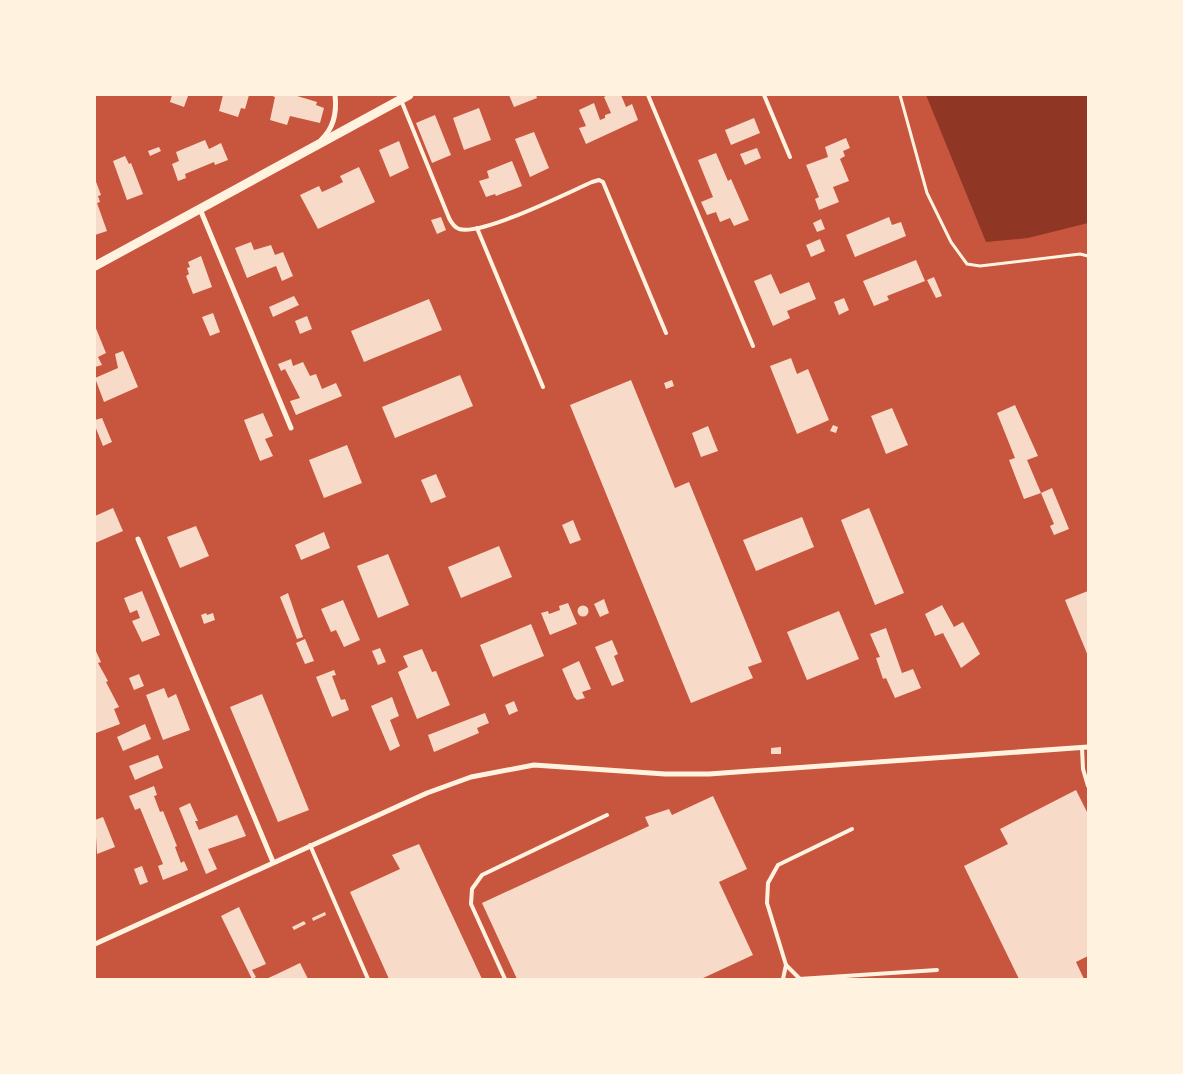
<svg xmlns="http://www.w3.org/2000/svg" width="1183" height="1074" font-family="Figtree,sans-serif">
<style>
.water{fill:#8f3625}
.building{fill:#f7dbc8}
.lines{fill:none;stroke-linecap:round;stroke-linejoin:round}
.path{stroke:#fff3e0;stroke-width:3}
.service{stroke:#fff3e0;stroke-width:4}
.minor{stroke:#fff3e0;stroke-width:5}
.tertiary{stroke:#fff3e0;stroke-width:9}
</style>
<rect width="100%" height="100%" fill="#c8553d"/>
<polygon class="water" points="926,95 1088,95 1088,223 1028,238 986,242"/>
<g class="building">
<polygon points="172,95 194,95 188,96 184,107 170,102"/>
<polygon points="223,95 249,95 245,109 241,108 238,117 219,111"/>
<polygon points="270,95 294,95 317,102 316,105 324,108 320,123 290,116 287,125 270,120 275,97"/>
<polygon points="509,95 536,95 537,98 514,107"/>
<polygon points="608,95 621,95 626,107 632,104 638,120 586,144 579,128 586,126 579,110 594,103 600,120 605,118 605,115 611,113 604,97"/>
<polygon points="479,108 491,140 464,150 453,118"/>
<polygon points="435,115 451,155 432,163 416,123"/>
<polygon points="754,118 760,133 731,145 725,130"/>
<polygon points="534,132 549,168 530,177 515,139"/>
<polygon points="846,138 850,148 843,151 845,156 840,159 849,181 833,187 839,202 819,210 815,199 819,197 806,165 828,157 825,147"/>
<polygon points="205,140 209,149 221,143 228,160 215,165 214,162 185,174 186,178 178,181 172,164 179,161 176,152"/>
<polygon points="399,141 409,168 390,177 379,150"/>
<polygon points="159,147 161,151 150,156 148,151"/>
<polygon points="757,148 761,158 745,165 740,154"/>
<polygon points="716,153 728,181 731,179 749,220 734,226 730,218 720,222 716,212 707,215 701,202 713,197 698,160"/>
<polygon points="125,156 129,164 131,163 143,194 127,200 113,161"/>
<polygon points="512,161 522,186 496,196 495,194 486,197 479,181 489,178 487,171"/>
<polygon points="359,167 375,202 318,229 300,195 319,186 322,192 333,187 343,182 340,176"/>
<polygon points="95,179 101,195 98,196 100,202 97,203 107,231 95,235"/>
<polygon points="441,217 446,230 437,234 431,220"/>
<polygon points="889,217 892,225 901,222 906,236 855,257 846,235"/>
<polygon points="821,219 825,229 817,232 813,223"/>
<polygon points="820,239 825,251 811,257 806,245"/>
<polygon points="251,242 254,250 271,245 275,255 283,252 293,276 282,281 276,266 247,278 235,248"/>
<polygon points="201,256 212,287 193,294 186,276 189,274 187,268 190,267 188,262"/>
<polygon points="916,260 925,281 887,296 889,300 874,306 863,281"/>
<polygon points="771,274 780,294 809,282 816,299 787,311 790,318 773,326 754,281"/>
<polygon points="934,277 942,296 936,298 927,280"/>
<polygon points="294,296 299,305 273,317 269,307"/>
<polygon points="844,298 849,310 839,315 834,302"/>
<polygon points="429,299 442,330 364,362 351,331"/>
<polygon points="213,313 220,332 210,336 202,317"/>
<polygon points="307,316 312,329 300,334 295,321"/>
<polygon points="95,326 106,353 98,357 102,365 95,367"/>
<polygon points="123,351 138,387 104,402 95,378 118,368 115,354"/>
<polygon points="791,358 797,374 808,369 829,420 797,434 770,366"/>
<polygon points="291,359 293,366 303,362 310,376 316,374 322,389 336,383 342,396 296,415 290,401 300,398 285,369 281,371 278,364"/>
<polygon points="460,375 473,406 395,438 382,407"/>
<polygon points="631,380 675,488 689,482 762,662 748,667 753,678 691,703 570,405"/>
<polygon points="672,380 674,386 666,389 664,383"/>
<polygon points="1015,405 1038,456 1027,460 1041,493 1052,488 1069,529 1054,535 1050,526 1054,524 1041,493 1024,499 1009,460 1015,458 997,413"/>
<polygon points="892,408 908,445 886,454 871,416"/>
<polygon points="263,413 273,436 265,439 273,456 260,461 244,420"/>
<polygon points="102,418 112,442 103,446 95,426 95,420"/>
<polygon points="833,425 838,427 836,433 830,431"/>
<polygon points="708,426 718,451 701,457 692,433"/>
<polygon points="347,445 362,483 324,498 309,460"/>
<polygon points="436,474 446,497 431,503 421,480"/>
<polygon points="113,508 123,531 95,543 95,516"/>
<polygon points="869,508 904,593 875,605 841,520"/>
<polygon points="802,517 814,547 756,571 743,540"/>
<polygon points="573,520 581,540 570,544 562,525"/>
<polygon points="196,526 209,556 180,568 167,537"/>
<polygon points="324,532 330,548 301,560 295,545"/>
<polygon points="499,546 512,577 461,598 448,567"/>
<polygon points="388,554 409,605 378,618 357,566"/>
<polygon points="142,591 160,635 142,642 132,621 140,618 137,610 130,613 124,598"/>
<polygon points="1088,591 1088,656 1065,600"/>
<polygon points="288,593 303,637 297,639 280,597"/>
<polygon points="604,599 609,613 600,617 594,604"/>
<polygon points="343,600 360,640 344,647 336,630 331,632 321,609"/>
<polygon points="568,603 577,624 550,635 541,613 548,611 549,614 560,610 559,606"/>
<polygon points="942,605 954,627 963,622 980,654 961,668 943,633 935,636 925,614"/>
<circle cx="583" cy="611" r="5.5"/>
<polygon points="839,611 859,659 807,680 787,632"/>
<polygon points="206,613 207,615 213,613 215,620 204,624 201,615"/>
<polygon points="531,624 544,656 493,677 480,645"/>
<polygon points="886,628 902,673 913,669 921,688 895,698 886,678 883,679 876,658 880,657 870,634"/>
<polygon points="305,639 314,661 305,664 296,643"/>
<polygon points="612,640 618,654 614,656 624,681 612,686 595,647"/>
<polygon points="380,648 386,662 378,665 372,651"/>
<polygon points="95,649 101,662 98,663 108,681 106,682 119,707 114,709 120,724 96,733"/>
<polygon points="422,649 432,672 436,671 450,705 417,719 398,672 408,667 403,656"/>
<polygon points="579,661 591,689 582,692 585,698 577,700 574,697 562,669"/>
<polygon points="334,670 336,675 332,676 341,700 345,699 349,710 332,717 316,677"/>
<polygon points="139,674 144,686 134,690 129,678"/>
<polygon points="164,688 168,698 176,694 190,730 163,740 146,695"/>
<polygon points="262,694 309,810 278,822 230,707"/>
<polygon points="392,697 399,716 390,720 400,746 390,751 371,706"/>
<polygon points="514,701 518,711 509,715 505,705"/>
<polygon points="485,713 489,723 477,728 479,733 434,752 428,735"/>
<polygon points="145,724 151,739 123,751 117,737"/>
<polygon points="781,747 781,754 771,754 771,748"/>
<polygon points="158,755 163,768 135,780 129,766"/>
<polygon points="154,786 157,795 154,796 160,812 163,811 177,846 175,847 181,863 184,861 188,870 163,880 158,866 163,864 140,808 135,810 129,796"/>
<polygon points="1076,790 1088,814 1088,956 1076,962 1084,979 1019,979 964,866 1008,844 1000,829"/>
<polygon points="713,796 747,869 719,882 753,955 701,979 517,979 482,903 649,826 645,817 669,809 672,815"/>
<polygon points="190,803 198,821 195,821 199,830 237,815 246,836 208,849 217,869 206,874 179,808"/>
<polygon points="103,817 115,847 97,854 95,820"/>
<polygon points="419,844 482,979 389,979 350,892 400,869 392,855"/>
<polygon points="142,866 148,882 140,885 134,869"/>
<polygon points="239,907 266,964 252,970 256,977 252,979 221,916"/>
<polygon points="325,912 326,915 313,921 312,918"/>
<polygon points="304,921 306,924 294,930 292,927"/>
<polygon points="300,963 308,979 266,979 275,975"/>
</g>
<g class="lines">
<polyline class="path" points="900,95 927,193 951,242 967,264 980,266 1080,254 1088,256"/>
<g class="service">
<polyline points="648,95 753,346"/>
<polyline points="764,95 790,157"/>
<path d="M401 100 449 218C451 222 454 227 459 229 482 236 567 193 592 182L599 180 603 182 666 333"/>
<polyline points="477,228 543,387"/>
<polyline points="1082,748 1083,769 1088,786"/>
<polyline points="310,845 368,979"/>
<polyline points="505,979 471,904 472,889 482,875 607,815"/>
<polyline points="783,979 786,965"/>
<polyline points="799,979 937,970"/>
<polyline points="800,979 786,965 767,903 768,883 778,865 852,829"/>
</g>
<g class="minor">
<path d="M321 140C334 128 337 112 335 95"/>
<polyline points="200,209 291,428"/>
<polyline points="138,539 273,862"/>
<polyline points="95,944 427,793 471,777 534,765 665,774 709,774 1088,747"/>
</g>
<polyline class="tertiary" points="95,266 409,95"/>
</g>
<rect width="1183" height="1074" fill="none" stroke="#fff3e0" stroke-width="192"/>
</svg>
